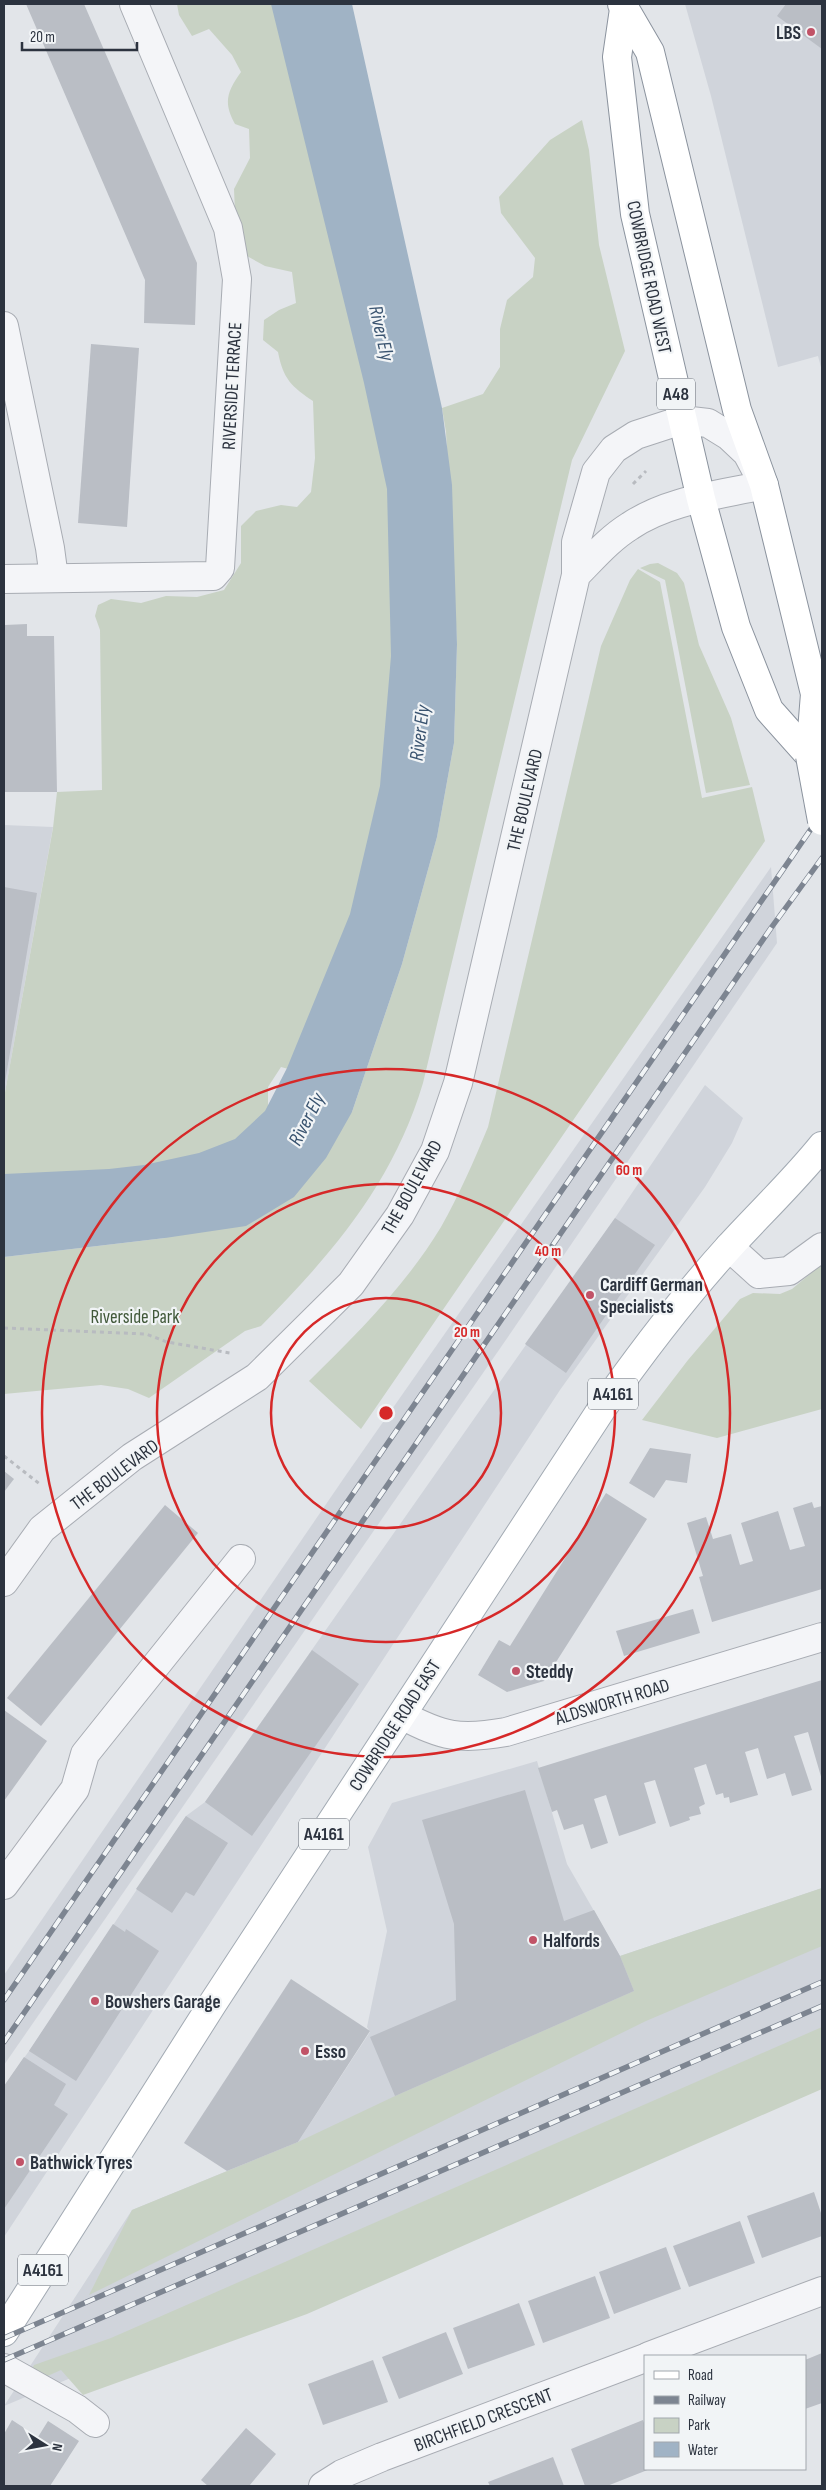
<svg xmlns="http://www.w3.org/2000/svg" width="826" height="2490" font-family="'Sofia Sans Condensed',sans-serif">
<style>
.built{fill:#d0d4db}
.green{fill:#c8d2c4}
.water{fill:#a0b3c5}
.building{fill:#babec5}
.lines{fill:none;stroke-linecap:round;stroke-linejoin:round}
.minor-casing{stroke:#a8acb3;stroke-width:30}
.major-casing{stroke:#a2aab3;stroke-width:30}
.highway-casing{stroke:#8b939e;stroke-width:30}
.path{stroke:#b8bbc0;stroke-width:3;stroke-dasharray:4 4;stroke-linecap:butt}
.minor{stroke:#f4f5f8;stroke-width:28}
.major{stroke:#fff;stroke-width:28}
.highway{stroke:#fff;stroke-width:28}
.rail-casing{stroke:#7d8591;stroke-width:5.5}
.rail{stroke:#f1f4f6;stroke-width:4;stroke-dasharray:11;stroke-linecap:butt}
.highway-bridge-casing{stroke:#8b939e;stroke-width:30;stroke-linecap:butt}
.highway-bridge{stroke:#fff;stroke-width:28}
.ring{fill:none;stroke:#d62828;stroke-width:2.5}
.poi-dot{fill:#c15367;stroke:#f1f4f6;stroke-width:2}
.labels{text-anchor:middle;stroke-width:4.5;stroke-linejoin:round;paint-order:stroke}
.shield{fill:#f1f4f6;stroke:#676d76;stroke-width:1}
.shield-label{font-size:18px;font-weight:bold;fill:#2c333f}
.poi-label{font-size:19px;font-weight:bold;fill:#2c333f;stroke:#f1f4f6;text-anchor:start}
.street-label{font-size:19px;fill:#2c333f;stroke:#f1f4f6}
.park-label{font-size:19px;fill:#41593a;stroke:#f1f4f6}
.water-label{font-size:20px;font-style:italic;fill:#39536f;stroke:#f1f4f6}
.centre{fill:#d62828;stroke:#f1f4f6;stroke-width:2.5}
.ring-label{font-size:15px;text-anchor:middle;font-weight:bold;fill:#d62828;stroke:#f1f4f6;stroke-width:4.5;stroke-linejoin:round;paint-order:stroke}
</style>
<rect width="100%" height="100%" fill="#e2e5e9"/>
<g class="built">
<polygon points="685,4 822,4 822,371 818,356 778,367 711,96"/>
<polygon points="4,825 53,827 4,1098"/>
<polygon points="771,867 777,943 512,1331 4,2065 4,1975 346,1475"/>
<polygon points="705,1085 743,1118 732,1143 705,1187 560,1390 4,2237 4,2086 29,2051 186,1816 205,1802 615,1218"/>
<polygon points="537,1761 567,1864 620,1956 822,1888 822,2063 4,2406 132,2210 298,2142 370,2032 367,2027 387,1931 368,1847 392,1803"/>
</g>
<g class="green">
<path d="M177 4H291L402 368 395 759 307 1074 281 1067 268 1087V1129L253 1163 4 1200V1098L53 828 57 792 102 790 100 630 95 616 98 605 111 599 141 603 166 596 197 597 224 590 241 563V526L256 511 281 505 297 507 311 492 315 458 313 401C292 387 283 379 278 352L263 340 264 320 279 310 296 303 292 272 265 266 247 256 242 228 235 213 234 189 250 158 249 129 235 124C223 102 227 92 241 72L232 55 209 29 192 36 179 15Z"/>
<path d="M582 120 589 150 599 245 625 351 572 460 423 1083C393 1183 333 1253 261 1326L245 1331 149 1398 128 1389 101 1385 4 1394V1257L165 1238 352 1112 402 964 437 837 454 743 457 644 446 432 442 408 483 394 500 367V329L507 300 533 277 535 258 501 213 499 197 550 140Z"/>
<polygon points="658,563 677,573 684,583 699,645 731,718 750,785 706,793 665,580 640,568 650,564"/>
<path d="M638 569 660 582 702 798 752 787 765 841 361 1429 309 1381C357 1334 406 1285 441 1227 459 1195 474 1161 488 1127L601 646 630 580Z"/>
<polygon points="822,1264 822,1409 717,1438 642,1420 688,1360 740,1299 753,1293 780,1294 792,1289"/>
<polygon points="822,1888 822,1946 646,2021 89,2295 132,2210 298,2142 395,2096 634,1991 620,1956"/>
<polygon points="822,2027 822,2089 307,2314 83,2395 61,2370 23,2387 34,2365 111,2338"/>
</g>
<polygon class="water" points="271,4 352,4 442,408 452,485 457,644 454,743 437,837 402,964 352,1112 326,1158 294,1197 246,1226 165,1238 4,1257 4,1174 109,1169 144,1165 199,1153 235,1139 265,1111 287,1068 350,914 380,786 391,656 387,489 364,383"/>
<g class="building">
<polygon points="26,4 84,4 197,263 195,325 144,323 145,280"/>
<polygon points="786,4 822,4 822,49 777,16"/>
<polygon points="91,344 139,348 127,527 78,523"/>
<polygon points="5,620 5,625 27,624 27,636 54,636 57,792 4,792"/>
<polygon points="4,887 37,893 5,1082 4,1082"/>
<polygon points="615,1218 655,1245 566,1373 525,1344"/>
<polygon points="650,1448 691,1454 687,1483 666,1480 654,1498 629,1483"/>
<polygon points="4,1471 14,1479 4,1492"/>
<polygon points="606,1493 647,1519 544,1681 507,1692 478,1675 499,1640 510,1646"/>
<polygon points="812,1502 814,1508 822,1506 822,1589 712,1622 699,1577 703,1576 687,1523 706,1517 713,1539 731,1534 740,1565 753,1561 741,1523 778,1511 790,1550 805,1546 793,1508"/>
<polygon points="165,1505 198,1533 41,1726 7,1698"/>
<polygon points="693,1609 700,1633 624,1656 616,1631"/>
<polygon points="312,1650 359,1684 252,1836 205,1802"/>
<polygon points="822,1680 822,1780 808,1732 794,1736 812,1790 792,1796 785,1773 767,1779 758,1748 745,1752 758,1795 730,1803 729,1797 724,1798 723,1793 716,1795 706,1764 694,1768 705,1804 699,1807 701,1814 689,1817 690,1820 670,1827 655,1780 644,1783 656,1823 637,1830 619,1836 606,1795 594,1799 608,1843 591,1849 583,1824 564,1830 557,1810 552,1812 538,1768"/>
<polygon points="4,1710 47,1741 4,1801"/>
<polygon points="525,1790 564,1921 594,1910 620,1956 634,1991 395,2096 370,2037 456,2000 454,1924 422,1820"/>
<polygon points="186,1816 228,1843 194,1896 186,1892 172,1913 136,1889"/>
<polygon points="113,1924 125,1932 126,1929 159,1951 76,2081 29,2051"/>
<polygon points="291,1979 370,2031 298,2142 227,2171 184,2143"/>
<polygon points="24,2057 66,2084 54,2105 68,2114 4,2209 4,2086"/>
<polygon points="814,2192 822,2216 822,2236 762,2258 747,2216"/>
<polygon points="740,2221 755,2263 689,2287 673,2246"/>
<polygon points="666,2247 681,2289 614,2314 599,2272"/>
<polygon points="595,2276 610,2318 543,2343 528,2301"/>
<polygon points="519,2303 535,2345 468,2369 453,2328"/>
<polygon points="446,2332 463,2374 399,2399 382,2357"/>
<polygon points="822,2353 822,2403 805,2409 805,2360"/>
<polygon points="373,2360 388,2402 323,2425 308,2384"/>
<polygon points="12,2420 38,2437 48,2421 79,2441 50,2486 4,2486 4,2434"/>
<polygon points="643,2420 645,2426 645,2469 650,2469 607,2486 585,2486 571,2449"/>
<polygon points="246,2428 276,2454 249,2486 208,2486 201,2480"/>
<polygon points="553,2457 564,2486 490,2486 488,2482"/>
</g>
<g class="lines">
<g class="minor-casing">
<g id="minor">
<polyline points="4,326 50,548 54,578"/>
<polyline points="4,579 213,576 220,568 237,279 228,228 134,4"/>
<polyline points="729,1247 759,1274 789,1271 822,1247"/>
<path d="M4 1582 42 1529 132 1457 257 1377 351 1284 400 1215 435 1151 458 1083 576 575V542L596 472 614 449 636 435 682 420 708 423 729 436 747 453 764 485C720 495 668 500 630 526 609 539 593 558 576 575"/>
<path d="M402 1715C442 1737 461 1740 506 1732L822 1637"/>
<polyline points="4,1885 75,1789 85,1754 241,1559"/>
<polyline points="649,2356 822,2291"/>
<polyline points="4,2368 77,2409 95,2423"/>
<polyline points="323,2486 342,2474 382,2457 645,2358"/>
</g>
</g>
<g class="major-casing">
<path id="major" d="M4 2332 213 2003 601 1410C641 1353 682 1299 729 1247 760 1213 793 1182 822 1146"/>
</g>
<g class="highway-casing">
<g id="highway">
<polyline points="622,4 650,52 737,410 764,485 815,694 810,756"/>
<polyline points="624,9 617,57 635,214 701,499 736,627 769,710 810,756"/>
</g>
</g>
<g class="path">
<polyline points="633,484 646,471"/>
<polyline points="4,1328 146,1334 167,1342 230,1353"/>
<polyline points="4,1456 41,1485"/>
</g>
<use href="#minor" class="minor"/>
<use href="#major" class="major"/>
<use href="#highway" class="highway"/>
<g class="rail-casing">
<g id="rail">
<polyline points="4,2000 822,813"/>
<polyline points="4,2042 771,928 822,858"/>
<polyline points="4,2338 822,1982"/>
<polyline points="4,2360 822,2006"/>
</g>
</g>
<use href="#rail" class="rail"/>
<g class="highway-bridge-casing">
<polyline id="highway-bridge" points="810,756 822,821"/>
</g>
<use href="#highway-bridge" class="highway-bridge"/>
</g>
<g class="ring">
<circle cx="386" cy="1413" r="115"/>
<circle cx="386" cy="1413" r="229"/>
<circle cx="386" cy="1413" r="344"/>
</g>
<g class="poi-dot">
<circle cx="811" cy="32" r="5"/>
<circle cx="590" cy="1295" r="5"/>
<circle cx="516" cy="1671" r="5"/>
<circle cx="533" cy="1940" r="5"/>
<circle cx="95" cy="2001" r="5"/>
<circle cx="305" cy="2051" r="5"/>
<circle cx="20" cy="2162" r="5"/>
</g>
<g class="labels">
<g class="shield">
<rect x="657" y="378.5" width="38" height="31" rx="4"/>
<rect x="588" y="1378.5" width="50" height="31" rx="4"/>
<rect x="299" y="1818.5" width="50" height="31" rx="4"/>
<rect x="18" y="2254.5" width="50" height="31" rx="4"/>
</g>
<g class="shield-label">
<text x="676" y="400">A48</text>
<text x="613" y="1400">A4161</text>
<text x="324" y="1840">A4161</text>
<text x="43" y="2276">A4161</text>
</g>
<g class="poi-label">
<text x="801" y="39" text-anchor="end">LBS</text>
<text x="600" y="1291">Cardiff German<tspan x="600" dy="22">Specialists</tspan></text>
<text x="526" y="1678">Steddy</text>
<text x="543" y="1947">Halfords</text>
<text x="105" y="2008">Bowshers Garage</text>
<text x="315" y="2058">Esso</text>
<text x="30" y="2169">Bathwick Tyres</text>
</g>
<g class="street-label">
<text transform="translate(650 277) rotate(78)" y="7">COWBRIDGE ROAD WEST</text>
<text transform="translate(231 386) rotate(-87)" y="7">RIVERSIDE TERRACE</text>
<text transform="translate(524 800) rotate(-77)" y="7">THE BOULEVARD</text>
<text transform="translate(411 1187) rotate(-61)" y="7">THE BOULEVARD</text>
<text transform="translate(114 1474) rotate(-37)" y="7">THE BOULEVARD</text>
<text transform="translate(612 1701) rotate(-17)" y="7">ALDSWORTH ROAD</text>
<text transform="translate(394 1725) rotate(-57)" y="7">COWBRIDGE ROAD EAST</text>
<text transform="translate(483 2419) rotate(-21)" y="7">BIRCHFIELD CRESCENT</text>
</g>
<g class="park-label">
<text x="135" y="1323">Riverside Park</text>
</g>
<g class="water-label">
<text transform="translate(382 333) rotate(77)" y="7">River Ely</text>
<text transform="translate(419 733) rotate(-83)" y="7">River Ely</text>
<text transform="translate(306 1119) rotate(-63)" y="7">River Ely</text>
</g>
</g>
<circle cx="386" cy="1413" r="8" class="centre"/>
<g class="ring-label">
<text x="629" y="1175">60 m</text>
<text x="548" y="1256">40 m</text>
<text x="467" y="1337">20 m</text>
</g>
<rect width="826" height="2490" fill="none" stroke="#2c333f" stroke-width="10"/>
<rect x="644" y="2355" width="162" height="115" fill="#f1f4f6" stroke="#a2a7ad"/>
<rect x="654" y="2371" width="25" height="8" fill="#ffffff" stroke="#a2a7ad"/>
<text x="688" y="2380" font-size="15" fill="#2c333f">Road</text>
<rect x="654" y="2396" width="25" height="8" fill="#7d8591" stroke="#a2a7ad"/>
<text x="688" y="2405" font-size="15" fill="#2c333f">Railway</text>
<rect x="654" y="2418" width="25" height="15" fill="#c8d2c4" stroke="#a2a7ad"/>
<text x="688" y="2430" font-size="15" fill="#2c333f">Park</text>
<rect x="654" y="2442" width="25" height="15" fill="#a0b3c5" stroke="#a2a7ad"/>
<text x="688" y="2455" font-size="15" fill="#2c333f">Water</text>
<g transform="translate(45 2445) rotate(101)" stroke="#f1f4f6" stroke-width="4" paint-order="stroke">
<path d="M0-4L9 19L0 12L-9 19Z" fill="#2c333f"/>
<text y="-8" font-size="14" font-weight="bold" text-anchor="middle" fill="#2c333f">N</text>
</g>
<path d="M22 42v8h115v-8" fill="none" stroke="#2c333f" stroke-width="2.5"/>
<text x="30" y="42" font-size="15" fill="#2c333f" stroke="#f1f4f6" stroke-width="4" paint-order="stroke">20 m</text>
</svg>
